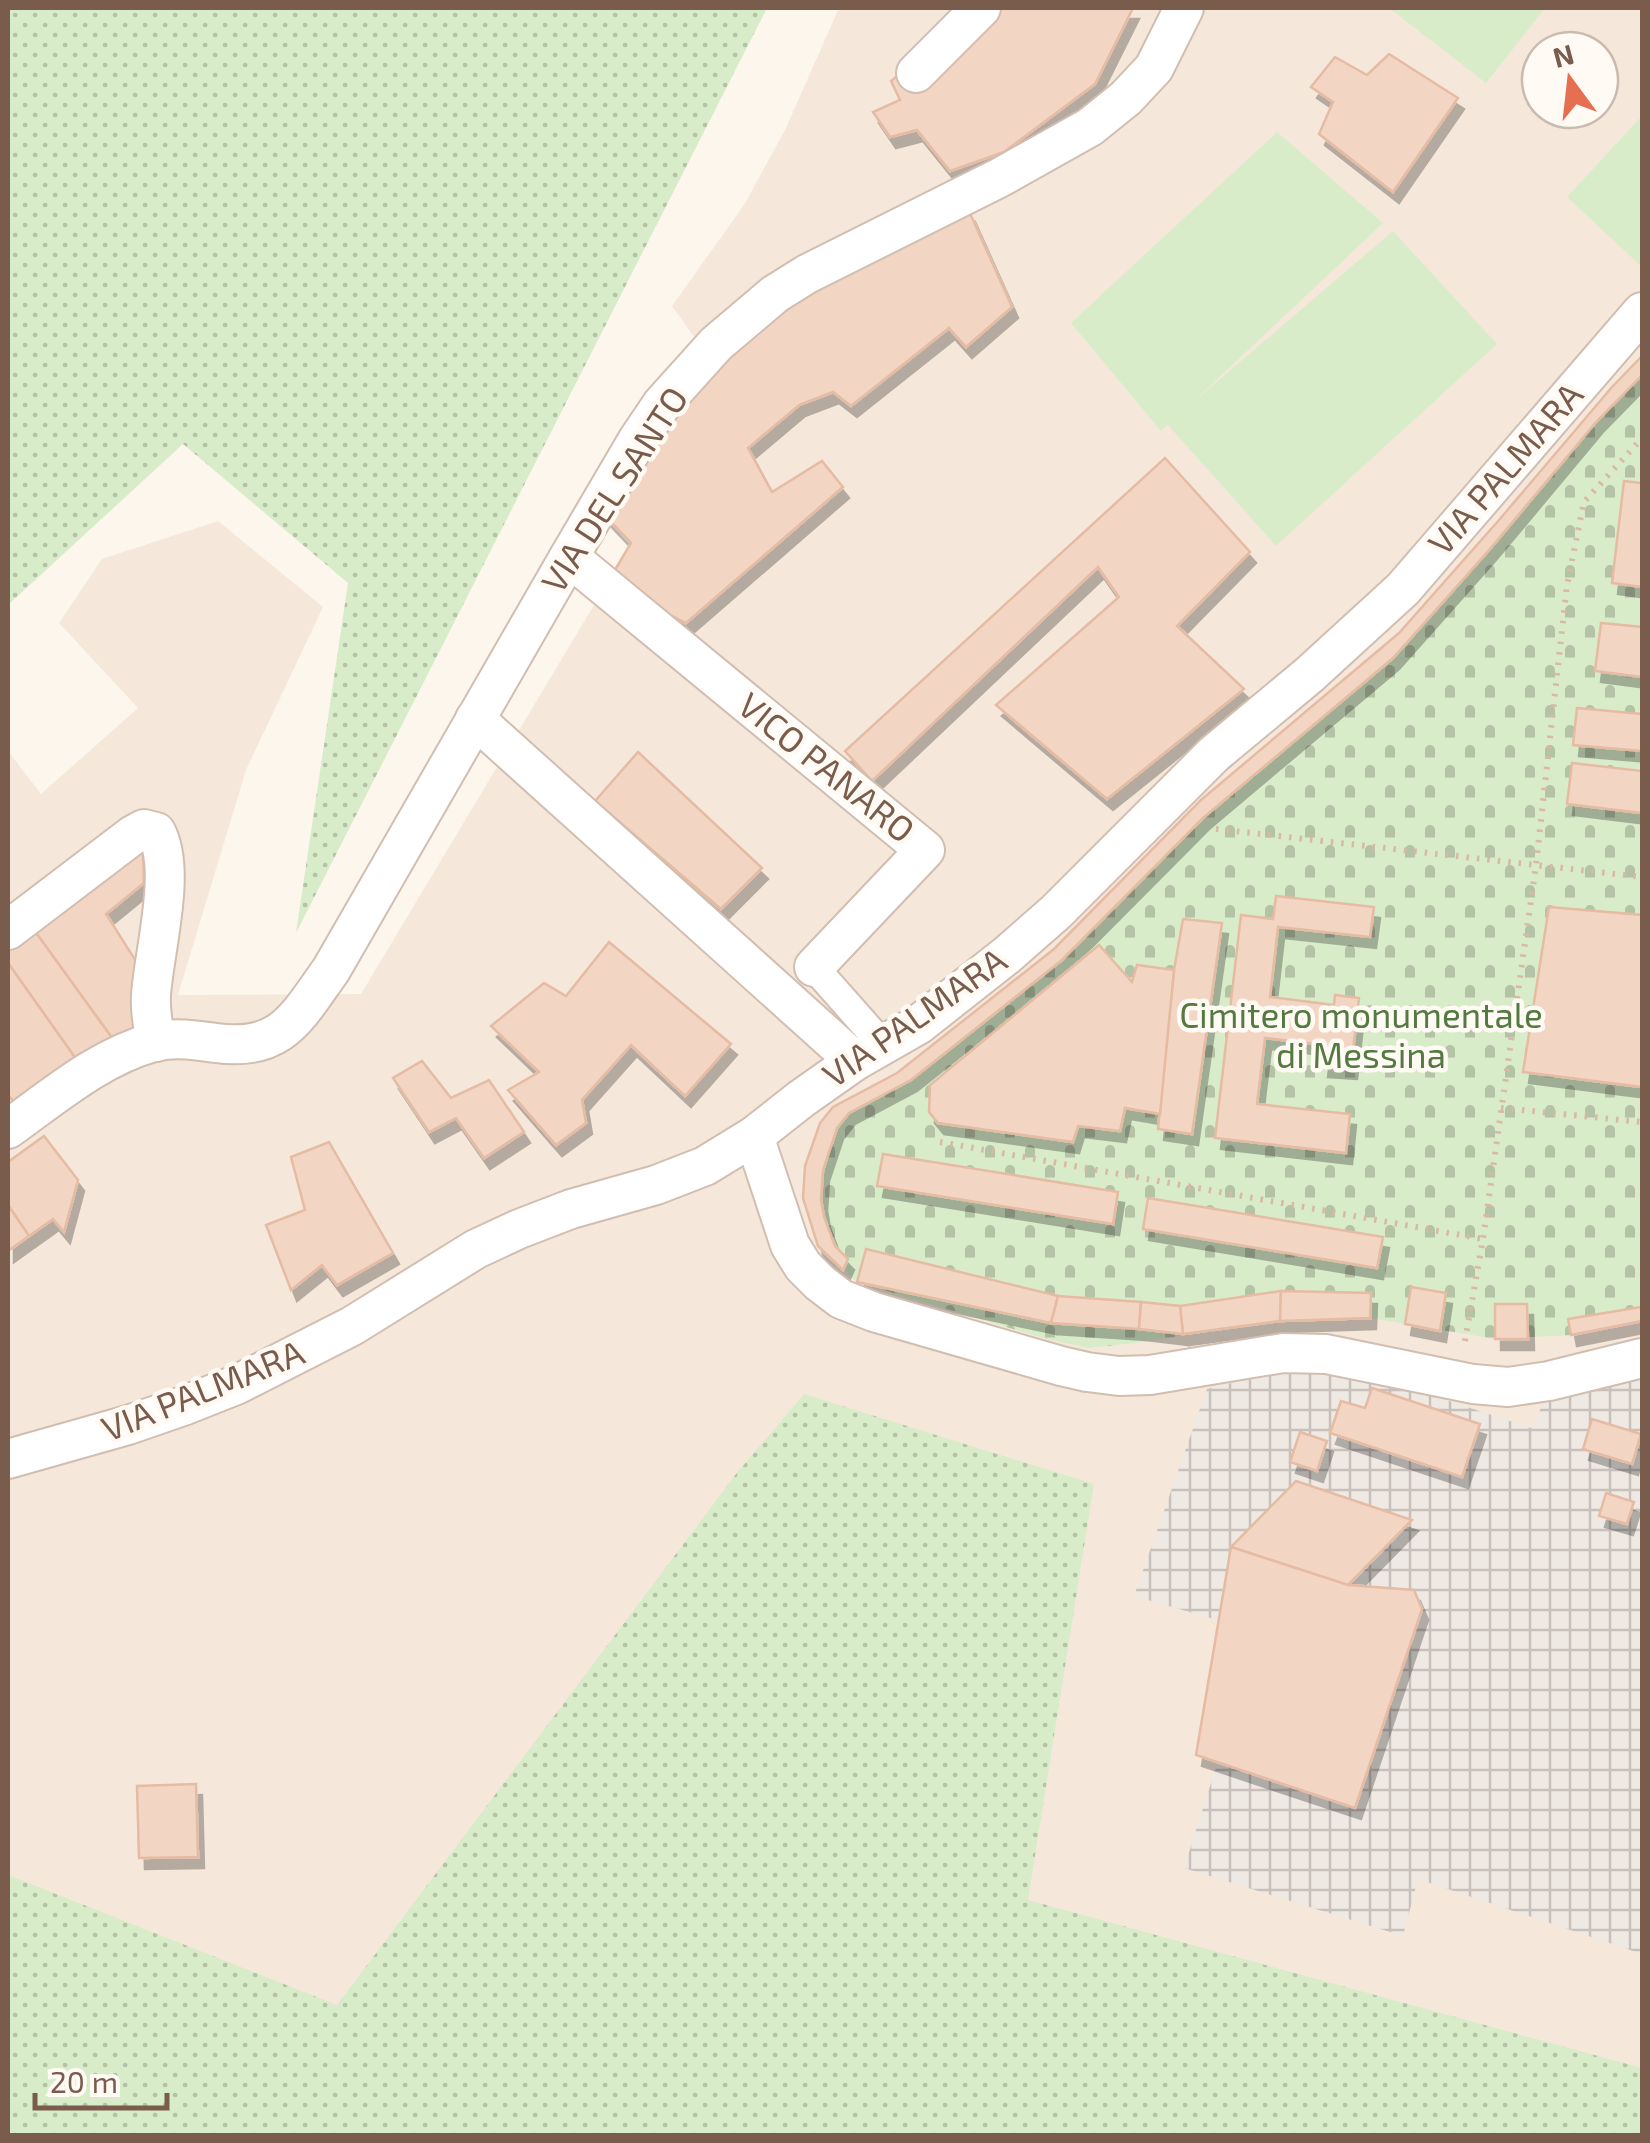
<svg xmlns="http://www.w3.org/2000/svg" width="1650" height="2143" font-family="'Exo 2',sans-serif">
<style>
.residential{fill:#f5e8da;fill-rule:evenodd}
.industrial{fill:url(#industrial-grid)}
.grass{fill:url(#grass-dots)}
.cemetery{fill:url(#cemetery-stones)}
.garden{fill:#d8ecc9}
.building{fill:#f3d5c3;stroke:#e6bba3;stroke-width:2.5;filter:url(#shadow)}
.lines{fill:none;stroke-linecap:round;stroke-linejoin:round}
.pedestrian-casing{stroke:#d1beb0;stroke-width:32}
.minor-casing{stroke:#d1beb0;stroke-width:42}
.path{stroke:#d9b8a5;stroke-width:6;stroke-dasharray:2.5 8;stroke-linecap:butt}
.pedestrian{stroke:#fff;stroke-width:28}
.minor{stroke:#fff;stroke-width:38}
.labels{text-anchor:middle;stroke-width:9;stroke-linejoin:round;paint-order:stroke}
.street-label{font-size:35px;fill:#7a5c4d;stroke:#fffaf3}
.park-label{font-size:35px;fill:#537a41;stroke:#fffaf3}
</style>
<defs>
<pattern id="industrial-grid" width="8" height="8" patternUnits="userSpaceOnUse" patternTransform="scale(2.5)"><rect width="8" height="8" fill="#efe9e4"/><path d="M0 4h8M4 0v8" fill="none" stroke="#c7c0bb"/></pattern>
<pattern id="grass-dots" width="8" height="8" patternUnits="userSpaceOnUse" patternTransform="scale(2.5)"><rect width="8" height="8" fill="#d8ecc9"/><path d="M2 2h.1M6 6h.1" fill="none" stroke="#b4c2a5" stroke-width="1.8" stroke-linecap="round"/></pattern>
<pattern id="cemetery-stones" width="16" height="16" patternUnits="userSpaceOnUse" patternTransform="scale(2.5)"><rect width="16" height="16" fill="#d8ecc9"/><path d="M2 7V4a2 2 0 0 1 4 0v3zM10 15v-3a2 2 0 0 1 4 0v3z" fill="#b4c2a5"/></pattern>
<filter id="shadow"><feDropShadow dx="6" dy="11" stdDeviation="0" flood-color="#0004"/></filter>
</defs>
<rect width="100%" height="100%" fill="#fdf6ec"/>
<path class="residential" d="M839 8H1642V2135H8V751L41 794 138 708 59 623 102 559 218 521 323 607 246 770 178 995 361 994 727 383 672 306 744 205 785 130ZM1540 50H1600V110H1540Z"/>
<polygon class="industrial" points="1327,1367 1373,1376 1531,1428 1547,1396 1642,1379 1642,1954 1418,1879 1403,1936 1184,1868 1259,1632 1134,1596 1207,1389 1277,1372"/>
<g class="grass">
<polygon points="8,8 767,8 296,933 348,583 183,444 8,605"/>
<polygon points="804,1394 1094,1484 1028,1900 1642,2068 1642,2135 8,2135 8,1875 337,2005 736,1474"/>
</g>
<polygon class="cemetery" points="1642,356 1642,1321 1571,1335 1495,1339 1370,1318 1280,1321 1135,1343 1088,1348 1043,1338 857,1282 818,1246 803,1198 805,1166 820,1123 833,1107 897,1073 1054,949 1201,800 1399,633 1499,520 1611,387"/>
<g class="garden">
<polygon points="1389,8 1545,8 1486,83"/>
<polygon points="1642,116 1642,267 1567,197"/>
<polygon points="1277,132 1383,223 1193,402 1393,231 1497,344 1276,546 1168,425 1161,431 1071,323"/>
</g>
<g class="building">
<polygon points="981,8 1133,8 1095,84 1004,152 950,171 917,130 890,137 873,112 900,100 891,81 969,19"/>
<polygon points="1389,54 1458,98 1393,192 1319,134 1333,102 1311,87 1335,57 1367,75"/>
<polygon points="969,211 1012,307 966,347 949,328 851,406 833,392 799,405 748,448 772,492 822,461 843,487 686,623 606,585 631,543 598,508 764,303"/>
<polygon points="1642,356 1642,375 1597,421 1490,549 1393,658 1203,818 1062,960 911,1080 849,1113 837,1128 823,1170 821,1200 824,1217 835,1246 848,1259 843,1270 818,1246 803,1198 805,1166 820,1123 833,1107 897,1073 1054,949 1201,800 1399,633 1499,520 1612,387"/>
<polygon points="1165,458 1250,552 1177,626 1244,689 1107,799 996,705 1119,597 1098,567 872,781 845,751"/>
<polygon points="1624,481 1642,483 1642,587 1612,583"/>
<polygon points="1601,623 1642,627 1642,677 1595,671"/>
<polygon points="1577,708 1642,714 1642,751 1573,745"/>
<polygon points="638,752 762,868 721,909 595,801"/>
<polygon points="1572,763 1642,771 1642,813 1567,804"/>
<polygon points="143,850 144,883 106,914 141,969 136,1027 115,1042 34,930"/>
<polygon points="1276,896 1374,907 1370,937 1278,927 1270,997 1334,1005 1335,995 1359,998 1351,1068 1322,1066 1325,1045 1265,1038 1257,1104 1350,1114 1346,1153 1215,1138 1241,915 1273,919"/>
<polygon points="1549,907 1642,915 1642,1087 1523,1072"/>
<polygon points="1183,919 1222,923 1192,1134 1158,1129 1174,970"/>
<polygon points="34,930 115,1042 81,1066 8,963 8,949"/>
<polygon points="609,942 731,1044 685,1096 631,1045 582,1100 586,1123 556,1145 508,1090 539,1072 491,1026 544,983 566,996"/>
<polygon points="1099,945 1132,982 1137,965 1174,970 1160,1114 1125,1108 1120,1131 1078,1126 1073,1142 938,1123 929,1112 930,1085"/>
<polygon points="8,963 81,1066 19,1110 8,1094"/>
<polygon points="422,1061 451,1098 489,1080 524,1132 484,1158 456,1118 429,1132 393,1078"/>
<polygon points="44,1136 78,1180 64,1232 53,1219 29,1236 8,1205 8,1162"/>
<polygon points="329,1142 393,1253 337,1285 322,1265 291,1290 266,1225 305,1210 291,1157"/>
<polygon points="883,1154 1118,1192 1113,1224 877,1186"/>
<polygon points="1148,1198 1383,1237 1377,1268 1143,1229"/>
<polygon points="8,1205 29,1236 8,1251"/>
<polygon points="866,1249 1058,1296 1051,1323 857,1282"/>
<polygon points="1411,1287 1446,1293 1440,1331 1405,1324"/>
<polygon points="1281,1291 1280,1321 1183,1334 1180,1306"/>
<polygon points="1281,1291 1371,1293 1370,1318 1280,1321"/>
<polygon points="1058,1296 1141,1302 1139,1329 1051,1323"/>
<polygon points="1141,1302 1180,1306 1183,1334 1139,1329"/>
<polygon points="1495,1304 1527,1304 1528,1339 1495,1339"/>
<polygon points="1641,1307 1642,1321 1571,1335 1568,1319"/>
<polygon points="1372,1388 1480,1424 1462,1477 1330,1433 1341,1401 1365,1408"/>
<polygon points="1592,1419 1641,1434 1632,1464 1583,1449"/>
<polygon points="1300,1432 1327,1441 1317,1471 1290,1462"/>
<polygon points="1296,1481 1412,1520 1348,1585 1231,1547"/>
<polygon points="1606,1493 1634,1502 1627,1524 1599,1516"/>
<polygon points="1231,1547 1348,1585 1414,1590 1422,1609 1355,1808 1196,1755"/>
<polygon points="196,1784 198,1857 139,1858 137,1786"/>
</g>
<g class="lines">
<g class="pedestrian-casing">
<polyline id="pedestrian" points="814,967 882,1044"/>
</g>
<g class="minor-casing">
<g id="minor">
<polyline points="916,73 981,8"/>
<polyline points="569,557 925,850 814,967"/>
<polyline points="475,719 855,1061"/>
<path d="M8 930 133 835 144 829 156 832C177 870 154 951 151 995 150 1011 153 1026 156 1042"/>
<path d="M8 1129C53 1097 99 1057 154 1042 175 1037 195 1040 216 1043 282 1052 297 1017 331 970L569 557 637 441 662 404 716 344 775 294 807 274 999 178 1090 127 1126 98 1154 68 1184 8"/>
<polyline points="754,1136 790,1245 803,1266 820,1283 841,1299 874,1312 1061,1366 1087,1372 1119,1376 1150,1375 1283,1353 1326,1354 1473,1384 1508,1387 1549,1381 1642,1358"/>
<polyline points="8,1459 128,1425 183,1406 236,1385 352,1326 476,1249 519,1229 571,1209 656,1185 705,1166 754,1136 801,1099 855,1061 918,1025 1007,955 1056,912 1214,754 1309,675 1403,589 1642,312"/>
</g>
</g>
<g class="path">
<polyline points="1216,829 1642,877"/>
<polyline points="1501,1108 1642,1122"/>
<polyline points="940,1142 1483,1239"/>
<polyline points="1465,1341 1483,1239 1536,865 1567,585 1584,502 1642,438"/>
</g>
<use href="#pedestrian" class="pedestrian"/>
<use href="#minor" class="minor"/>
</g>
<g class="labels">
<g class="street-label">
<text transform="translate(1506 469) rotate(-49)" y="12">VIA PALMARA</text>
<text transform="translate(615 490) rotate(-57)" y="12">VIA DEL SANTO</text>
<text transform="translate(826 768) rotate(39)" y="12">VICO PANARO</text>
<text transform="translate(915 1018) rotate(-35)" y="12">VIA PALMARA</text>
<text transform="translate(203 1391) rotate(-22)" y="12">VIA PALMARA</text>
</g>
<g class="park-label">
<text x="1361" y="1028">Cimitero monumentale<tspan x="1361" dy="40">di Messina</tspan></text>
</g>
</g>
<rect width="1650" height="2143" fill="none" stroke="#7a5c4d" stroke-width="20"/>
<g transform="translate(1570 80) rotate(345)"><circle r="48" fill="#fffaf3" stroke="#cabbb1" stroke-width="2.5"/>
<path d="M0-8L18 38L0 25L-18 38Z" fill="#e76f51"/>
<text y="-15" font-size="28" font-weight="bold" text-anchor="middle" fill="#7a5c4d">N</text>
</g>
<path d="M35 2093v15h132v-15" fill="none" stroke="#7a5c4d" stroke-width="5"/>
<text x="50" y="2093" font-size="30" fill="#7a5c4d" stroke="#fffaf3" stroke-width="8" paint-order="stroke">20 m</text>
</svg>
